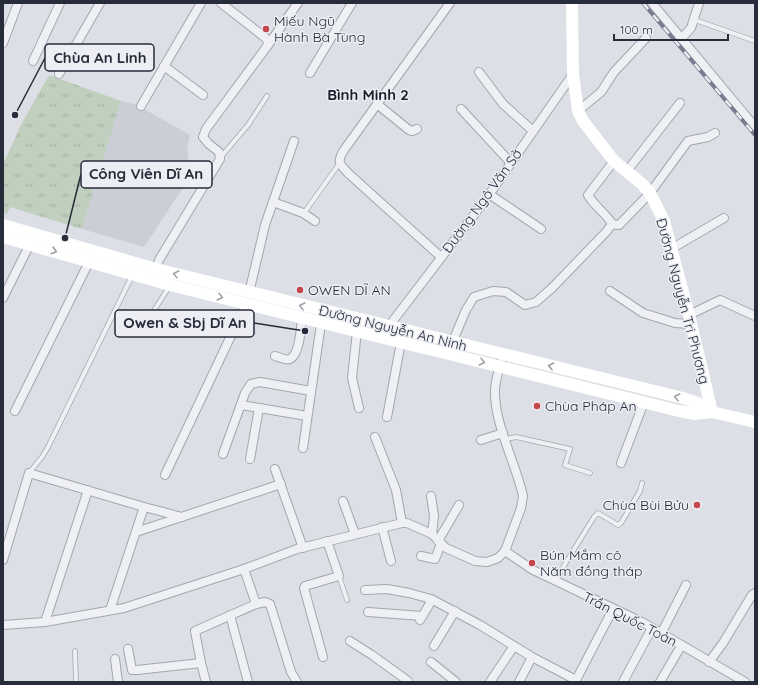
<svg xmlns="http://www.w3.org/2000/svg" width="758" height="685" font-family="Quicksand,sans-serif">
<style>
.built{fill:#cbced7}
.park{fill:url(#park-tufts)}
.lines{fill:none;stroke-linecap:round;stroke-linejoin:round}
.service-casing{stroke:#a3a6af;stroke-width:5.5}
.minor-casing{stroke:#a3a6af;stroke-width:10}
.service{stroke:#eff0f4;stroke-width:4}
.minor{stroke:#eff0f4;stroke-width:8}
.secondary{stroke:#fff;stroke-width:12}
.rail-casing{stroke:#777d8e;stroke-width:4}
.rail{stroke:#eceef4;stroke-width:2.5;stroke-dasharray:8;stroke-linecap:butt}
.oneway{stroke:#9ea0a7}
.poi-dot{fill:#c6474b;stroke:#eceef4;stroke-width:1.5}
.labels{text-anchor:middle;stroke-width:3;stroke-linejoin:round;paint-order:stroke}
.poi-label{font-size:14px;fill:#272c3b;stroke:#eceef4;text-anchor:start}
.street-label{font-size:14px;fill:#272c3b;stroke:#eceef4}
.neighbourhood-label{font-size:15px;font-weight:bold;fill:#191e2c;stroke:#eceef4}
.leader{fill:none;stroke:#272c3b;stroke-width:1.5}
.callout-dot{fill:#272c3b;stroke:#eceef4;stroke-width:1.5}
.callout{fill:#eceef4;stroke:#272c3b;stroke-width:1.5}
.callout-label{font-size:15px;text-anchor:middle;font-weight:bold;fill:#272c3b}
</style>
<defs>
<pattern id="park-tufts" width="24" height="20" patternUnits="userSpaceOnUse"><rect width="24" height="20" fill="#c1cfbe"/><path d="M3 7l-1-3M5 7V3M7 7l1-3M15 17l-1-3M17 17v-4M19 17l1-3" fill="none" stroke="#a6b2a4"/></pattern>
</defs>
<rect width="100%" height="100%" fill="#dddfe6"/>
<polygon class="built" points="121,101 137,105 190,135 187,148 190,177 144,247 82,229"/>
<polygon class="park" points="49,75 121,101 82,229 10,207 7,214 3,213 3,164 22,123"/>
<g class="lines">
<g class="service-casing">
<g id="service">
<polyline points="695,20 755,41"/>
<polyline points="220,158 248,125 267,96"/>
<polyline points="304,213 339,164"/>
<polyline points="153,312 169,287"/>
<polyline points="506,439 516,437 570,449 565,465 590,473"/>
<polyline points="29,473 42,457 48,447 132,276"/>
<polyline points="339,576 347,600"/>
<polyline points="556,581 565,564 594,517 598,513 618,525 621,523 640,491 642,483"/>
<polyline points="75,651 76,682"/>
</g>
</g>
<g class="minor-casing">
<g id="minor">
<polyline points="652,3 755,127"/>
<polyline points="681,39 691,28 699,3"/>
<polyline points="3,43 18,3"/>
<polyline points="268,45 298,3"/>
<polyline points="33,61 60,3"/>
<polyline points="164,66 203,95"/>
<polyline points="479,72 503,104 533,131"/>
<polyline points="310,73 352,3"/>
<polyline points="59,74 100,3"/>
<polyline points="377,104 409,130 412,131 417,129"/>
<polyline points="141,106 201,3"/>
<polyline points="461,109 511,163"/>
<polyline points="578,111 601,92 614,72 646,38"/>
<polyline points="627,171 680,103"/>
<polyline points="489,194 541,229"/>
<polyline points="273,202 303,213 315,221"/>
<polyline points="612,224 619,225 650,193 688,141 708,137 715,133"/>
<polyline points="671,249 724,218"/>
<path d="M441 257 349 174C340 164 336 163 344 150L450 3"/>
<polyline points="156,269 159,260 220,159 219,152 209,144 203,137 206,129 268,45 267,39 221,3"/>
<polyline points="610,291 643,313 675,323 690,324"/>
<polyline points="249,293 265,225 294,141"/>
<polyline points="3,298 30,244"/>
<polyline points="689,315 720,300 755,316"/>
<polyline points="389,326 486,199 573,74"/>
<polyline points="357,331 352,378 359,408"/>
<path d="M452 343 466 310 474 297 493 291 506 292 525 305 536 302 552 288 607 231 612 224C606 213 594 206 588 195L614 161"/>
<path d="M275 356C279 357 286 361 290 359 300 354 301 327 302 317"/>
<polyline points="241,405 307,416"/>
<polyline points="15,411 89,262"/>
<polyline points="387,417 401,342"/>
<polyline points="375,437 396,490 402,523"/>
<polyline points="481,440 503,433"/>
<polyline points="303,448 322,317"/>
<polyline points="223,454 245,393 251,384 260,382 311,391"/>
<polyline points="250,459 259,408"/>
<polyline points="621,463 644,402"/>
<polyline points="275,469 303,548"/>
<polyline points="165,475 246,304"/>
<polyline points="431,496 434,516 432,534"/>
<polyline points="343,501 355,534"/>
<polyline points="382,527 391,561"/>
<polyline points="136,532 281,484"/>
<polyline points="438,541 459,505"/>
<polyline points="505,551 533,570 642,622 745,682"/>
<polyline points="421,556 435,559 441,544"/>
<polyline points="3,560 29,473 144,507 182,517"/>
<polyline points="244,569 256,604 265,602 270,604 291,672 297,682"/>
<polyline points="365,590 387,589 409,593 431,599"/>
<polyline points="110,610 144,507"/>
<polyline points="368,612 422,616"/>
<polyline points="230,615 248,682"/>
<polyline points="420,620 429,605 431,599 480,625 532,657 576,680"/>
<polyline points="45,622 88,490"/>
<path d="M3 625 45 622 124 608 244 569 297 549 402 523H407L432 534 446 548 475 561 487 562 498 558 505 551 521 508 523 496C516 464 494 423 495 391 495 379 500 367 503 355"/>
<polyline points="661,634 686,585"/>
<polyline points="350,641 372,655 408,681 407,682"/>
<polyline points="434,646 455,611"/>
<polyline points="128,649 132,670 137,670 201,663"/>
<polyline points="323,657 304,588 305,586 339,576 327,541"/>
<polyline points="115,659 118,682"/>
<polyline points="431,662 456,682"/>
<polyline points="709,662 723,643 752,595 755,593"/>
<polyline points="206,682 201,663 195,631 256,604"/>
<polyline points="490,682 514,646"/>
<polyline points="519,682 532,657"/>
<polyline points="575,682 613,609"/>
<polyline points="623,682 652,628"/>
<polyline points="660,682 681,646"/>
</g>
</g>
<use href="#service" class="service"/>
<use href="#minor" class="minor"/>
<g class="secondary">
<polyline points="572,3 573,74 578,111 583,121 614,161 642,184 650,193 664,221 689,315 712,412"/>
<polyline points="3,225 156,269 683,398 698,403 712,412"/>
<polyline points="3,237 170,285 679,411 695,414 712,412 755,422"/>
</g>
<g class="rail-casing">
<polyline id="rail" points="643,3 755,135"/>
</g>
<use href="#rail" class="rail"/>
</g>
<defs><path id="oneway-chevron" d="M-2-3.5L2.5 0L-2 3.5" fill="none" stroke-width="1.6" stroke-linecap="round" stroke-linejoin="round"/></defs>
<g class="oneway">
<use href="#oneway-chevron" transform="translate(54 251) rotate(16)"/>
<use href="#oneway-chevron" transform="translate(176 274) rotate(-166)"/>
<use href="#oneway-chevron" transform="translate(220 297) rotate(14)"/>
<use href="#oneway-chevron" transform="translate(302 306) rotate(-166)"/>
<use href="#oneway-chevron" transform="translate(482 362) rotate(14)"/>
<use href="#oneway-chevron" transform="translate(551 366) rotate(-166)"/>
<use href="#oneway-chevron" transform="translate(677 397) rotate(-166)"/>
</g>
<g class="poi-dot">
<circle cx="266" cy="29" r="4"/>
<circle cx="300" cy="290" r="4"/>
<circle cx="537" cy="406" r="4"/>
<circle cx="697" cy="505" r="4"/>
<circle cx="532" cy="563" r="4"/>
</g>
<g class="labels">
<g class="poi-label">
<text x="274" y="26">Miếu Ngũ<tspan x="274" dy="16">Hành Bà Tùng</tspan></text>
<text x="308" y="295">OWEN DĨ AN</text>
<text x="545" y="411">Chùa Pháp An</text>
<text x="689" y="510" text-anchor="end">Chùa Bùi Bửu</text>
<text x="540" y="560">Bún Mắm cô<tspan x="540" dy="16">Năm đồng tháp</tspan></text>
</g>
<g class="street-label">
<text transform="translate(482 201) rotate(-54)" y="5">Đường Ngô Văn Sở</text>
<text transform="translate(683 301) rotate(75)" y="5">Đường Nguyễn Tri Phương</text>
<text transform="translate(393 328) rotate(14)" y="5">Đường Nguyễn An Ninh</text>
<text transform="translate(630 619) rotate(27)" y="5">Trần Quốc Toản</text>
</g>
<g class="neighbourhood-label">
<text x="368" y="100">Bình Minh 2</text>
</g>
</g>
<path class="leader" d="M15 115L45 58M65 238L81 174M305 331L254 323"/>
<g class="callout-dot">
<circle cx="15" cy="115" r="4"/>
<circle cx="65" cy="238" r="4"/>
<circle cx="305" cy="331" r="4"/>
</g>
<g class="callout">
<rect x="45" y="44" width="109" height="27" rx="4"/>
<rect x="81" y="161" width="131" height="27" rx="4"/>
<rect x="115" y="310" width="139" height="27" rx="4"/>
</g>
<g class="callout-label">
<text x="100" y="63">Chùa An Linh</text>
<text x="146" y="179">Công Viên Dĩ An</text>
<text x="185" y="328">Owen &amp; Sbj Dĩ An</text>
</g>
<rect width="758" height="685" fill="none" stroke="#272c3b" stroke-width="8"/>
<path d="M614 34v6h114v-6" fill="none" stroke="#272c3b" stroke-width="2"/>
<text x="620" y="34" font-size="12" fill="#272c3b" stroke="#eceef4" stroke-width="3" paint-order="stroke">100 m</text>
</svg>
